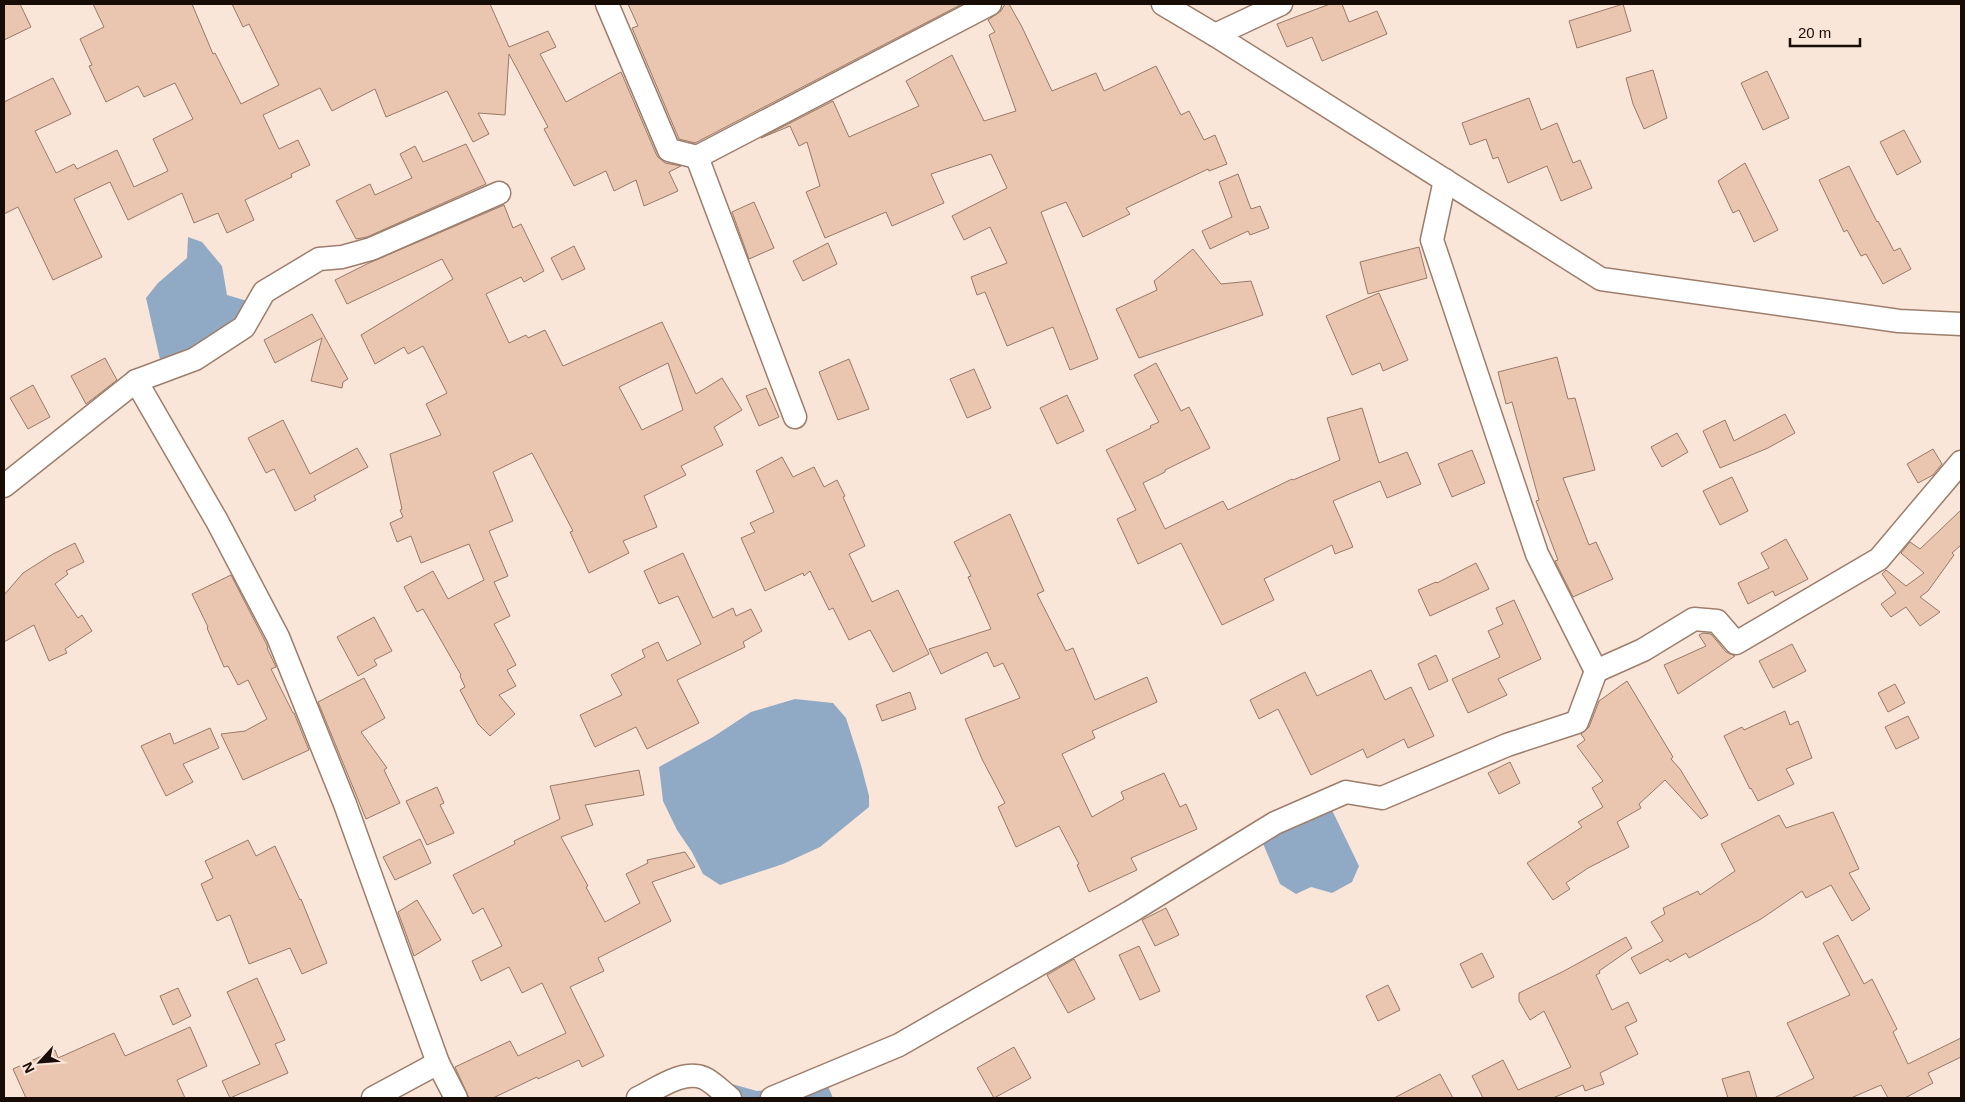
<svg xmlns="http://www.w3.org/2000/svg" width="1965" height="1102" font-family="Helvetica,sans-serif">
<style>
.water{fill:#90aac6}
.building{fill:#eac6b0;stroke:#987a68;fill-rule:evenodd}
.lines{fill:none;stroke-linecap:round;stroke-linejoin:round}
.street-casing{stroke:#9d7e6c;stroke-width:25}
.street{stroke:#fff;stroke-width:22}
</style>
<rect width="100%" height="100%" fill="#fae6d9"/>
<g class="water">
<polygon points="188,237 202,242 222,266 227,295 254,303 243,324 161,364 146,298 158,283 187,258"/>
<polygon points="795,699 833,703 846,718 861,765 869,796 869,807 820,847 783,864 720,885 703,874 692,852 677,830 663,801 659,767 713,737 751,712"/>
<polygon points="1330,806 1359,866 1352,882 1332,893 1311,887 1296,894 1280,884 1262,841"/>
<polygon points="821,1069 833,1098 711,1098 721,1081 757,1091 777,1089"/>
</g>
<g class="building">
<polygon points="4,4 20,4 31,27 4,40"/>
<polygon points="93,4 192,4 213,54 215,53 241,104 279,85 249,24 243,27 232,4 490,4 509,47 548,31 556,47 540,54 566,102 621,72 657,156 665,163 681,166 669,172 678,191 644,206 636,180 614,191 606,171 574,186 544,129 548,127 509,54 505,115 478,113 489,134 473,142 447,91 386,117 375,89 332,111 320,88 263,115 279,149 298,140 310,165 291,174 292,177 245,200 254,220 227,233 218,213 194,223 182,193 128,220 110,182 74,199 102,257 53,280 18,207 4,214 4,102 53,78 71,114 35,131 56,173 74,164 77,169 117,150 134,187 168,171 153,139 193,119 175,83 144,97 138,86 106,102 89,66 92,65 80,39 104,27"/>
<polygon points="628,4 962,4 695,143 679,139 632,28 638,26"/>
<polygon points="1005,4 1009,4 1022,27 1052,91 1096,73 1104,91 1156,66 1181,115 1189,111 1204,140 1215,135 1227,164 1209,171 1208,169 1126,208 1130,214 1083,237 1066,202 1041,212 1098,359 1070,370 1053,327 1007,346 985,292 977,295 971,277 1007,263 990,227 964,240 952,216 1007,188 991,154 931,174 944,203 892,226 886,212 825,238 806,192 820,186 807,142 799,146 790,126 761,138 833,101 849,137 919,106 906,81 952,55 984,121 1016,111 989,35 995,32 988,20 1001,11"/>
<polygon points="1330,4 1342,4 1349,22 1377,11 1387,34 1322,61 1312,37 1287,47 1277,24"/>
<polygon points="1623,4 1631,31 1577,48 1569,21"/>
<polygon points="1653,70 1667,118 1644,129 1633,104 1626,78"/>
<polygon points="1767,71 1789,118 1763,130 1741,83"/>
<polygon points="1529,98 1541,130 1557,123 1573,163 1580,160 1592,188 1561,201 1547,166 1508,183 1498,157 1493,159 1486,139 1470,145 1462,123"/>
<polygon points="1904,130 1921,162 1897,175 1880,142"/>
<polygon points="466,144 486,184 367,237 356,239 336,201 370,184 375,195 412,178 400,154 415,146 423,162"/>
<polygon points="1745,163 1778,230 1754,242 1739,210 1733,213 1718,181"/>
<polygon points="1849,166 1877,222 1878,221 1894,251 1900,248 1911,269 1883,284 1866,254 1861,256 1847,230 1844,232 1819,180"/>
<polygon points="1238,174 1251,209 1260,206 1269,228 1250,235 1248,231 1210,249 1202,231 1232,217 1219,182"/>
<polygon points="754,202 774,248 749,259 732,212"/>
<path d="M504 205 513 228 521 224 544 271 524 282 521 277 486 294 509 343 526 335 528 338 545 330 563 366 662 322 696 394 722 378 742 410 714 427 723 445 681 466 686 475 644 496 657 527 623 541 629 553 589 573 570 532 573 531 532 453 493 472 513 521 489 531 508 576 494 582 510 616 494 624 516 665 507 670 516 686 499 695 515 714 490 736 478 724 460 690 465 687 460 676 461 675 423 609 417 612 404 587 433 571 448 599 484 580 469 544 421 563 411 536 397 542 390 523 403 517 400 510 402 509 390 454 441 435 426 404 447 393 423 346 408 354 404 347 375 364 361 335 453 279 442 259 347 304 335 280 369 263ZM668 363 683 410 642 430 619 387Z"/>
<polygon points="828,243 837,264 803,281 793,261"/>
<polygon points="574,246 585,269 562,280 551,258"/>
<polygon points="1419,247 1427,278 1368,294 1360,262"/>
<polygon points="1193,249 1221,284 1251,281 1263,315 1139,358 1116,309 1157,290 1154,281"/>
<polygon points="1379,293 1408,360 1383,371 1380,363 1352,375 1326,316"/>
<polygon points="312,314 348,379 343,382 342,388 311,381 322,338 275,363 264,340"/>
<polygon points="1557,357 1568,399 1575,398 1595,470 1563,478 1589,545 1596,542 1613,579 1573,597 1555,561 1558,560 1536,501 1539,500 1512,402 1506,404 1498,372"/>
<polygon points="105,358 117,380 86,404 71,376"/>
<polygon points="849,359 869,409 838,420 819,372"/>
<polygon points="1156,363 1181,411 1189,407 1210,448 1165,470 1165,472 1143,483 1165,529 1223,501 1228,510 1292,479 1293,480 1340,460 1327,418 1362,408 1379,463 1407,452 1421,484 1387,498 1380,481 1333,501 1353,547 1335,554 1332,545 1264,579 1274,600 1222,625 1181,543 1138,564 1117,519 1136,510 1106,450 1151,428 1150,426 1159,422 1134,375"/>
<polygon points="974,369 991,408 967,418 950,379"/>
<polygon points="33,385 50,417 28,429 10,398"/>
<polygon points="766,388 779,417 759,426 746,396"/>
<polygon points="1067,395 1084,431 1057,444 1040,408"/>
<polygon points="1785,414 1795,433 1768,448 1720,468 1703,431 1725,420 1734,441"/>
<polygon points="283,420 310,474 357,448 368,467 314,496 316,500 295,511 274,469 266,473 248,438"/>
<polygon points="1677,433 1688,452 1662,467 1651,447"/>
<polygon points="1933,449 1942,464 1933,475 1918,483 1907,464"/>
<polygon points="1472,450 1485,483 1452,497 1438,464"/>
<polygon points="782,457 793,477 814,467 824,487 837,480 845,496 843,497 865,546 849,554 872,602 898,590 929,654 893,672 870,630 849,640 833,608 829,610 810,571 804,576 803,573 765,591 741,538 755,532 750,523 774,512 756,471"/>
<polygon points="1732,477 1748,511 1720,525 1703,491"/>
<polygon points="1961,510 1961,545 1952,553 1954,555 1928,591 1920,597 1940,612 1920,626 1906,607 1891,617 1881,604 1896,593 1882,574 1886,570 1906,586 1924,573 1901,553 1910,542 1920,549"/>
<polygon points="1010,514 1044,591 1037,594 1066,651 1073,648 1095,700 1147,677 1157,702 1092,731 1095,738 1062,754 1092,817 1124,799 1121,792 1164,773 1180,807 1186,804 1197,829 1131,858 1137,870 1089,892 1077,865 1079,864 1059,826 1016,847 998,807 1005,803 982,759 965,719 1020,698 1003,663 994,667 987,652 941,674 929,649 991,629 968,577 971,576 954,542"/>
<polygon points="1786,539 1808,579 1775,596 1773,591 1748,604 1738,583 1769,568 1761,553"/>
<polygon points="75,543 84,562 66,571 68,574 55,584 78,618 82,615 92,631 65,649 67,653 49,661 34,625 4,642 4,595 23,573 53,554"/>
<polygon points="683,553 713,618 733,608 736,616 751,609 762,631 743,642 745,647 677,680 699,723 647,749 636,727 595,747 580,715 622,695 611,675 645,657 642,650 658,642 667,661 701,644 678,596 659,604 644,571"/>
<polygon points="1476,563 1489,589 1430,616 1418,590 1436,582 1437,583"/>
<polygon points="231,575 266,643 268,648 267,648 276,667 271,669 293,713 294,713 309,750 243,780 221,734 245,731 267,719 248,680 238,685 228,666 224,667 207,628 208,627 192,594"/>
<polygon points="1514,600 1541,659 1498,679 1507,695 1468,713 1452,679 1500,657 1488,631 1503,624 1496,608"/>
<polygon points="374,617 392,651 374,660 377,665 358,676 337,637"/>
<polygon points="1703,633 1711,634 1726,652 1735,656 1678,694 1664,665 1706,646 1699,635"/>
<polygon points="1792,644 1806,671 1773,688 1759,661"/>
<polygon points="1436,655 1448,681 1429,690 1418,664"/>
<polygon points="1371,670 1385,700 1411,687 1434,736 1408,748 1404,739 1367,758 1363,749 1311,775 1278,709 1259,719 1250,700 1305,672 1317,696"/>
<polygon points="364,678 385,718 361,732 387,768 384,770 400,803 366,819 318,702"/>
<polygon points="1627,681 1673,757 1671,759 1680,769 1708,815 1701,819 1665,780 1639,804 1641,808 1617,822 1629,847 1588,868 1566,883 1570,889 1553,900 1527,863 1582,827 1578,822 1603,807 1592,788 1603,781 1577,746 1585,740 1581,734 1589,727 1599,701"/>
<polygon points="1895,684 1905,703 1888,712 1878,693"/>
<polygon points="910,692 916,709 882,721 876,705"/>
<polygon points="1785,711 1790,725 1798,721 1812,758 1786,769 1794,784 1758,801 1751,788 1750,789 1724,736 1742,727 1744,730"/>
<polygon points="1908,716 1919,738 1896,749 1885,727"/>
<polygon points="210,728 219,748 183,764 193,782 166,796 141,746 170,733 174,744"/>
<polygon points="1510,762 1520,783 1499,794 1488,773"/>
<polygon points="639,770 644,795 585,805 593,825 561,837 588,886 586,887 605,922 640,903 626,874 648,863 647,860 685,852 695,867 652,882 671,921 598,958 604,971 570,987 604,1056 582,1067 579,1060 538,1079 537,1077 493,1098 469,1098 455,1067 510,1041 518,1056 566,1033 542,983 522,993 509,967 481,981 472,961 502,946 483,908 473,914 453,875 515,844 514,841 560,819 550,786"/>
<polygon points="437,787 444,803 440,805 454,833 427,845 406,801"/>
<polygon points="1833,812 1859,869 1849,873 1870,909 1852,921 1831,885 1806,898 1802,891 1761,919 1689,958 1686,953 1670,962 1668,959 1640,974 1631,958 1663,941 1651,922 1665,914 1663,908 1698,891 1700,895 1735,871 1721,844 1779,815 1786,828"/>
<polygon points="420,839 431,863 395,880 383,857"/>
<polygon points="248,840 256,856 275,846 300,900 301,899 327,963 302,974 290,948 249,964 230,915 217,921 201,884 213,878 205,861"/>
<polygon points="417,900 441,940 414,956 398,912"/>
<polygon points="1166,908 1179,935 1155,946 1142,920"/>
<polygon points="1838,935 1864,984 1872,979 1897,1029 1893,1032 1908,1064 1961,1038 1961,1057 1928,1073 1933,1083 1905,1098 1888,1098 1881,1085 1851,1098 1774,1098 1814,1078 1787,1023 1850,995 1823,943"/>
<polygon points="1626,937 1632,948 1599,971 1600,973 1596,975 1612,1010 1628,1002 1637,1021 1625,1027 1638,1054 1600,1073 1604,1084 1585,1091 1583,1085 1553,1098 1483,1098 1472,1076 1503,1060 1518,1090 1571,1067 1544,1011 1530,1020 1519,1001 1519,993 1564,971"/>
<polygon points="1139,946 1160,991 1140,1000 1119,955"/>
<polygon points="1482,953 1494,977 1472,988 1460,964"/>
<polygon points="1074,959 1095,999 1068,1013 1047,975"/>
<polygon points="257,978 285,1040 275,1044 288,1073 230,1098 222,1081 260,1064 227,992"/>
<polygon points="1388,985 1400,1010 1378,1021 1366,996"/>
<polygon points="178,988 191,1016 173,1025 160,996"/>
<polygon points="190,1027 207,1066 177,1080 185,1098 26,1098 13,1069 55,1050 58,1058 114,1033 125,1056"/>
<polygon points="1014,1047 1031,1078 994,1098 977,1068"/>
<polygon points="1749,1071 1757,1098 1728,1098 1722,1079"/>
<polygon points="1440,1074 1453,1098 1394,1098"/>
</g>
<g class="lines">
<g class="street-casing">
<g id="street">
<polyline points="607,4 669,150 697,157"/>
<polyline points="1163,4 1215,35 1601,279 1899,321 1961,324"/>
<polyline points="1215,35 1281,4"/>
<polyline points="1445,180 1432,240 1537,554 1596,671 1643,650 1694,619 1717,621 1736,643 1879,559 1961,462"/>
<polyline points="136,381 195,359 244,327 264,292 319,259 342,257 371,249 499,193"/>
<polyline points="795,417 697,157 990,4"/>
<polyline points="4,486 136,381 217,521 278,637 345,804 438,1063"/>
<polyline points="373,1098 438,1063 456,1098"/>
<path d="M638 1098C657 1089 683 1069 704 1078 713 1082 722 1092 730 1098"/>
<polyline points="772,1098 899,1045 1130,912 1275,823 1346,792 1382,798 1507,745 1577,722 1596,671"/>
</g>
</g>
<use href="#street" class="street"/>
</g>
<rect width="1965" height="1102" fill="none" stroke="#170c06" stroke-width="10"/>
<g transform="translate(40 1062) rotate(244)" stroke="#fae6d9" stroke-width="4" paint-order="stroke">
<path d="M0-4L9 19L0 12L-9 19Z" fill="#170c06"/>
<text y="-8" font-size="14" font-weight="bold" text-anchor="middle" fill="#170c06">N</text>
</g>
<path d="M1790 38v8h70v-8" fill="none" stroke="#170c06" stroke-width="2.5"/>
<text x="1798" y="38" font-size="15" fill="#170c06" stroke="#fae6d9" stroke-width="4" paint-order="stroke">20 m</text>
</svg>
